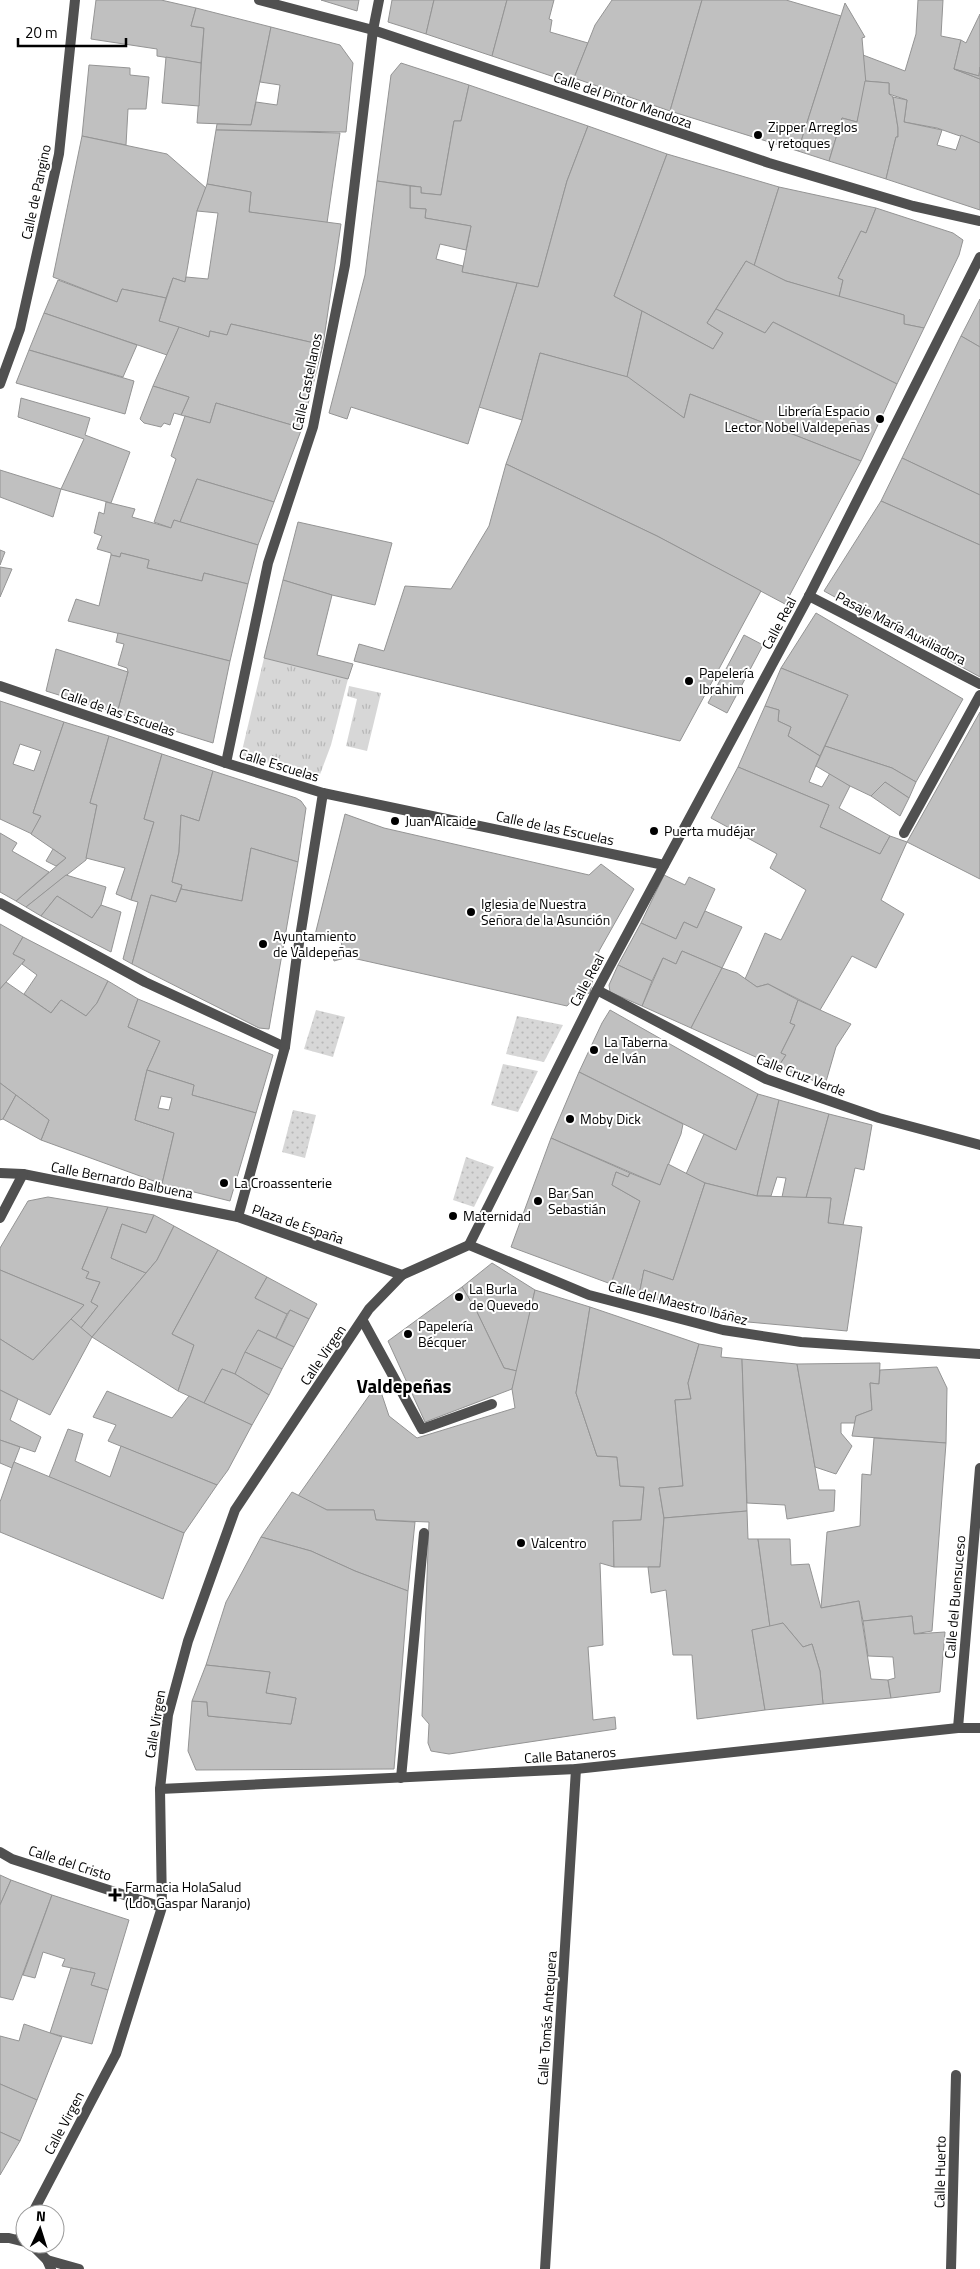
<svg xmlns="http://www.w3.org/2000/svg" width="980" height="2269" font-family="'Titillium Web',sans-serif">
<style>
.grass{fill:url(#grass-dots)}
.park{fill:url(#park-tufts)}
.building{fill:#c0c0c0;stroke:#949494;fill-rule:evenodd}
.lines{fill:none;stroke-linecap:round;stroke-linejoin:round}
.service{stroke:#505050;stroke-width:10}
.pedestrian{stroke:#505050;stroke-width:10}
.minor{stroke:#505050;stroke-width:10}
.poi-dot{fill:#000;stroke:#fff;stroke-width:2}
.labels{text-anchor:middle;stroke-width:4;stroke-linejoin:round;paint-order:stroke}
.street-label{font-size:14px;fill:#000;stroke:#fff}
.poi-label{font-size:14px;fill:#000;stroke:#fff;text-anchor:start}
.district-label{font-size:19px;font-weight:bold;fill:#000;stroke:#fff}
</style>
<defs>
<pattern id="grass-dots" width="8" height="8" patternUnits="userSpaceOnUse" patternTransform="scale(1.25)"><rect width="8" height="8" fill="#d7d7d7"/><path d="M2 2h.1M6 6h.1" fill="none" stroke="#b7b7b7" stroke-width="1.8" stroke-linecap="round"/></pattern>
<pattern id="park-tufts" width="24" height="20" patternUnits="userSpaceOnUse" patternTransform="scale(1.25)"><rect width="24" height="20" fill="#d7d7d7"/><path d="M3 7l-1-3M5 7V3M7 7l1-3M15 17l-1-3M17 17v-4M19 17l1-3" fill="none" stroke="#b7b7b7"/></pattern>
</defs>
<rect width="100%" height="100%" fill="#fff"/>
<g class="grass">
<polygon points="316,1010 345,1017 333,1057 304,1049"/>
<polygon points="517,1016 563,1025 544,1062 506,1054"/>
<polygon points="503,1064 538,1071 518,1112 491,1105"/>
<polygon points="293,1110 316,1115 305,1158 282,1152"/>
<polygon points="466,1157 494,1167 474,1207 453,1200"/>
</g>
<g class="park">
<polygon points="264,658 348,679 331,745 319,777 241,755"/>
<polygon points="349,686 381,693 367,751 346,746 357,699 347,696"/>
</g>
<g class="building">
<polygon points="96,0 161,0 196,8 191,26 204,28 201,63 157,56 157,49 91,39"/>
<polygon points="321,0 359,0 357,11"/>
<polygon points="392,0 434,0 426,34 388,22"/>
<polygon points="434,0 507,0 492,56 426,34"/>
<polygon points="507,0 554,0 549,19 552,20 550,32 588,43 572,83 492,56"/>
<polygon points="612,0 702,0 670,111 574,78 595,25"/>
<polygon points="702,0 786,0 841,16 798,151 670,111"/>
<polygon points="918,0 943,0 941,36 961,40 954,69 980,79 980,143 937,128 904,122 907,100 889,94 889,83 865,81 863,55 905,71 916,34"/>
<polygon points="845,3 865,37 862,38 866,84 857,122 842,118 829,161 798,151"/>
<polygon points="196,8 271,27 251,125 197,123 204,28 191,26"/>
<polygon points="980,14 980,67 979,76 954,69 961,40 966,43"/>
<polygon points="271,27 340,45 353,63 346,132 216,130 217,124 251,125 256,102 277,105 280,85 260,82"/>
<polygon points="166,57 201,63 199,106 162,103"/>
<polygon points="401,63 469,85 461,121 454,121 441,195 421,193 421,187 377,181 391,75"/>
<polygon points="89,65 130,68 130,75 149,77 146,109 128,109 126,145 82,136"/>
<polygon points="980,67 980,79 954,69 979,76"/>
<polygon points="865,81 889,83 889,94 893,97 898,128 898,137 896,137 886,179 829,161 842,118 857,122"/>
<polygon points="469,85 588,126 567,181 538,287 462,272 471,226 425,218 426,209 410,208 410,186 421,187 421,193 441,195 454,121 461,121"/>
<polygon points="893,97 907,100 904,122 942,130 937,145 956,150 961,135 980,143 980,210 886,179 896,137 898,137 898,128"/>
<polygon points="588,126 667,154 614,296 642,311 627,377 540,353 522,420 479,407 517,283 538,287 567,181"/>
<polygon points="216,130 340,133 327,223 249,212 251,192 207,184"/>
<polygon points="82,136 167,154 206,188 197,211 185,282 173,278 166,298 122,289 117,302 53,277"/>
<polygon points="667,154 779,187 754,266 746,261 707,323 723,333 713,349 614,296"/>
<polygon points="377,181 410,186 410,208 426,209 425,218 471,226 466,250 440,244 436,259 463,266 462,272 517,283 468,444 351,407 347,419 329,413 365,275"/>
<polygon points="207,184 251,192 249,212 341,224 323,345 231,324 227,335 210,331 209,337 159,321 173,278 185,282 186,277 208,279 218,213 197,211"/>
<polygon points="779,187 876,208 866,233 861,231 838,278 843,280 839,297 786,281 754,266"/>
<polygon points="876,208 953,233 963,240 959,255 924,328 904,324 904,315 839,297 843,280 838,278 861,231 866,233"/>
<polygon points="746,261 786,281 904,315 904,324 924,328 897,384 773,322 765,333 716,309"/>
<polygon points="58,280 117,302 122,289 166,298 159,321 179,327 167,355 44,313"/>
<polygon points="980,299 980,347 961,336"/>
<polygon points="716,309 765,333 773,322 897,384 861,461 690,394 684,418 627,377 642,311 713,349 723,333 707,323"/>
<polygon points="44,313 137,345 123,377 29,350"/>
<polygon points="231,324 323,345 302,428 216,403 210,423 181,415 189,397 153,386 179,327 209,337 210,331 227,335"/>
<polygon points="961,336 980,347 980,495 902,458"/>
<polygon points="29,350 134,381 125,414 16,383"/>
<polygon points="540,353 628,377 684,418 690,394 861,461 785,604 657,536 506,464 522,420"/>
<polygon points="153,386 189,397 181,415 174,413 170,425 164,423 161,427 144,423 140,419"/>
<polygon points="21,398 90,418 85,435 130,452 111,503 61,489 84,439 18,417"/>
<polygon points="216,403 302,428 274,502 197,479 180,522 174,520 171,528 154,522 176,459 171,456 185,416 210,423"/>
<polygon points="902,458 980,495 980,545 881,501"/>
<polygon points="506,464 657,536 761,591 680,741 354,661 359,644 384,651 405,586 451,589 489,526"/>
<polygon points="0,470 61,489 53,517 0,497"/>
<polygon points="197,479 274,502 258,545 180,522"/>
<polygon points="881,501 980,545 980,677 824,591"/>
<polygon points="106,502 135,509 132,517 171,528 174,520 258,545 248,584 204,573 202,581 147,568 149,560 121,553 120,557 111,555 111,553 97,549 102,536 94,533 99,512 104,514"/>
<polygon points="298,522 392,543 375,605 332,595 283,580"/>
<polygon points="0,550 5,552 0,565"/>
<polygon points="121,553 149,560 147,568 202,581 204,573 248,584 230,661 68,621 76,599 99,606 111,555 120,557"/>
<polygon points="0,567 12,569 0,597"/>
<polygon points="283,580 332,595 317,655 353,664 348,679 264,658"/>
<polygon points="816,613 963,699 916,782 892,768 825,746 848,695 781,668"/>
<polygon points="118,633 230,661 213,743 117,713 128,672 127,668 118,665 124,644 116,642"/>
<polygon points="744,635 763,645 727,713 708,703"/>
<polygon points="56,649 128,672 117,713 46,691"/>
<polygon points="781,668 848,695 820,756 788,736 791,727 778,721 779,710 765,706"/>
<path d="M0 701 64 722 33 813 41 816 32 834 0 819ZM20 744 41 751 34 771 13 764Z"/>
<polygon points="765,706 779,710 778,721 791,727 788,736 820,756 809,782 822,787 830,773 850,786 839,808 890,836 880,854 820,827 829,805 738,767"/>
<polygon points="980,712 980,879 907,842"/>
<polygon points="64,722 109,736 90,803 97,805 86,860 26,907 16,901 66,858 31,834 41,816 33,813"/>
<polygon points="109,736 162,754 144,819 154,822 131,900 116,894 125,868 86,858 97,805 90,803"/>
<polygon points="825,746 892,768 916,782 909,798 885,782 871,796 850,786 816,766"/>
<polygon points="162,754 213,771 199,821 181,815 179,852 172,882 182,885 176,902 151,895 132,964 123,959 138,902 131,900 154,822 144,819"/>
<polygon points="738,767 829,805 820,827 880,854 890,836 907,842 881,900 904,914 876,968 852,956 820,1010 768,984 757,987 745,979 765,933 781,940 806,890 770,868 777,854 711,818"/>
<polygon points="213,771 296,798 301,801 306,808 298,862 251,848 242,901 181,889 182,885 172,882 179,852 181,815 199,821"/>
<polygon points="885,782 909,798 900,816 871,796"/>
<polygon points="345,814 384,828 589,875 601,864 634,889 599,951 590,993 575,997 567,1006 348,957 334,961 333,957 343,952 341,941 315,935"/>
<polygon points="0,833 17,843 12,851 49,872 16,901 0,892"/>
<polygon points="251,848 298,862 269,1029 259,1028 132,964 151,895 176,902 181,889 242,901"/>
<polygon points="53,849 66,858 56,866 46,861"/>
<polygon points="66,875 106,887 101,905 92,918 57,896 41,916 26,907"/>
<polygon points="664,875 685,885 689,877 715,889 697,928 684,922 676,939 641,923"/>
<polygon points="57,896 92,918 101,905 121,912 111,952 41,916"/>
<polygon points="705,911 742,927 722,968 682,951 676,964 663,958 652,981 618,965 641,923 676,939 684,922 697,928"/>
<polygon points="0,924 23,937 13,954 25,960 0,989"/>
<polygon points="23,937 108,981 97,1003 86,1016 61,1000 51,1013 24,994 37,975 22,964 25,960 13,954"/>
<polygon points="682,951 722,968 691,1028 642,1006 663,958 676,964"/>
<polygon points="618,965 652,981 642,1006 610,992 609,985"/>
<polygon points="722,968 737,973 757,987 768,984 798,1000 790,1023 795,1025 781,1053 786,1055 778,1067 691,1028"/>
<polygon points="108,981 138,999 128,1027 160,1041 147,1070 135,1120 174,1133 162,1184 41,1140 49,1120 0,1083 0,989 6,982 51,1013 61,1000 86,1016 97,1003"/>
<polygon points="138,999 273,1055 256,1113 192,1095 194,1085 147,1070 160,1041 128,1027"/>
<polygon points="798,1000 851,1024 836,1047 825,1085 778,1067 786,1055 781,1053 795,1025 790,1023"/>
<polygon points="610,1010 758,1094 736,1150 579,1072 602,1023"/>
<path d="M147 1070 194 1085 192 1095 256 1113 230 1201 162 1184 174 1133 135 1120ZM161 1096 172 1098 169 1110 158 1108Z"/>
<polygon points="579,1072 683,1124 681,1134 660,1185 551,1138"/>
<polygon points="0,1083 16,1095 3,1119 0,1120"/>
<polygon points="758,1094 779,1100 757,1196 705,1183 686,1174 704,1134 736,1150"/>
<polygon points="16,1095 49,1120 41,1140 3,1119"/>
<polygon points="779,1100 829,1114 806,1198 782,1197 786,1178 777,1177 771,1196 757,1196"/>
<polygon points="829,1114 872,1125 864,1170 855,1168 843,1225 828,1223 831,1198 806,1198"/>
<polygon points="551,1138 630,1173 628,1177 616,1172 612,1185 640,1201 611,1284 511,1247"/>
<polygon points="668,1164 705,1183 673,1280 644,1270 639,1295 611,1284 640,1201 612,1185 616,1172 628,1177 630,1173 660,1185"/>
<polygon points="705,1183 757,1196 831,1198 828,1223 862,1227 847,1331 748,1322 639,1295 644,1270 673,1280"/>
<polygon points="48,1197 108,1207 82,1269 89,1272 86,1278 100,1282 91,1302 98,1306 81,1328 71,1319 84,1305 0,1270 0,1248 28,1201"/>
<polygon points="108,1207 154,1215 146,1233 122,1224 111,1258 146,1273 92,1337 81,1328 98,1306 91,1302 100,1282 86,1278 89,1272 82,1269"/>
<polygon points="154,1215 174,1226 157,1260 146,1273 111,1258 122,1224 146,1233"/>
<polygon points="174,1226 218,1250 172,1334 194,1345 178,1391 92,1337 157,1260"/>
<polygon points="218,1250 267,1277 255,1298 287,1314 276,1338 258,1330 235,1374 222,1369 204,1403 178,1391 194,1345 172,1334"/>
<polygon points="492,1263 535,1290 517,1371 504,1368 476,1310 462,1287"/>
<polygon points="0,1270 84,1305 33,1360 0,1339"/>
<polygon points="267,1277 317,1304 309,1319 290,1310 287,1314 255,1298"/>
<polygon points="462,1287 476,1310 504,1368 517,1371 512,1389 425,1422 388,1341"/>
<polygon points="535,1290 590,1307 576,1393 597,1456 617,1457 620,1486 644,1487 641,1520 613,1521 614,1567 600,1563 603,1645 588,1647 593,1720 615,1717 616,1729 449,1754 431,1751 428,1743 429,1724 422,1716 429,1522 376,1520 374,1510 327,1510 298,1496 378,1383 389,1416 417,1438 515,1408 512,1389"/>
<polygon points="590,1307 699,1344 688,1383 691,1399 675,1400 683,1486 659,1488 664,1518 660,1567 614,1567 613,1521 641,1520 644,1487 620,1486 617,1457 597,1456 576,1393"/>
<polygon points="290,1310 309,1319 294,1347 276,1338"/>
<polygon points="71,1319 92,1337 50,1415 0,1390 0,1339 33,1360"/>
<polygon points="258,1330 294,1347 282,1369 245,1352"/>
<polygon points="699,1344 722,1348 721,1357 742,1359 747,1511 664,1518 659,1488 683,1486 675,1400 691,1399 688,1383"/>
<polygon points="245,1352 282,1369 269,1395 235,1374"/>
<polygon points="742,1359 797,1364 819,1490 835,1490 834,1511 787,1519 785,1505 747,1503"/>
<polygon points="880,1363 879,1384 870,1383 872,1410 856,1416 855,1423 841,1423 841,1433 852,1446 836,1474 815,1467 797,1364"/>
<polygon points="937,1367 947,1388 946,1443 852,1436 856,1416 872,1410 870,1383 879,1384 880,1370"/>
<polygon points="222,1369 235,1374 269,1395 252,1425 204,1403"/>
<polygon points="0,1390 18,1399 10,1420 41,1437 35,1452 0,1440"/>
<polygon points="107,1391 172,1418 189,1396 252,1425 228,1470 217,1485 108,1441 116,1425 93,1417"/>
<polygon points="68,1429 83,1434 75,1461 110,1477 121,1446 217,1485 184,1533 49,1477"/>
<polygon points="874,1438 946,1443 932,1631 914,1634 912,1616 863,1621 859,1601 821,1608 827,1532 860,1526 862,1474 871,1475"/>
<polygon points="0,1440 20,1447 12,1468 0,1463"/>
<polygon points="14,1462 184,1533 163,1599 0,1532 0,1502"/>
<polygon points="292,1492 327,1510 374,1510 376,1520 415,1522 408,1591 355,1571 311,1551 261,1537"/>
<polygon points="747,1511 748,1539 758,1539 770,1627 752,1630 765,1710 697,1719 692,1655 673,1655 666,1590 651,1593 648,1567 660,1567 664,1518"/>
<polygon points="261,1537 311,1551 355,1571 408,1591 394,1769 196,1770 188,1751 192,1701 207,1702 208,1716 291,1724 296,1698 266,1693 270,1672 206,1665 226,1602"/>
<polygon points="758,1539 790,1539 791,1565 809,1564 821,1608 859,1601 871,1679 888,1680 891,1698 823,1704 820,1671 812,1644 803,1647 783,1623 770,1627"/>
<polygon points="912,1616 914,1634 945,1632 940,1692 891,1698 888,1680 895,1678 893,1657 868,1656 863,1621"/>
<polygon points="783,1623 803,1647 812,1644 820,1671 823,1704 765,1710 752,1630"/>
<polygon points="206,1665 270,1672 266,1693 296,1698 291,1724 208,1716 207,1702 192,1701"/>
<polygon points="0,1875 11,1880 0,1905"/>
<polygon points="11,1880 52,1895 13,2000 0,1997 0,1905"/>
<polygon points="52,1895 129,1920 108,1990 91,1985 95,1973 62,1966 65,1959 43,1952 35,1978 23,1975"/>
<polygon points="71,1968 95,1973 91,1985 108,1990 92,2044 50,2033"/>
<polygon points="24,2024 62,2037 37,2100 0,2084 0,2036 19,2041"/>
<polygon points="0,2084 37,2100 20,2141 0,2132"/>
<polygon points="0,2132 20,2141 0,2175"/>
</g>
<g class="lines">
<g class="service">
<polyline points="809,596 980,684"/>
<polyline points="904,833 980,695"/>
<polyline points="363,1321 422,1429 492,1404"/>
<polyline points="401,1778 424,1533"/>
</g>
<g class="pedestrian">
<polyline points="0,384 20,329 59,154 75,0"/>
<polyline points="0,686 226,763"/>
<polyline points="0,903 145,982 285,1047"/>
<polyline points="597,990 766,1079 879,1118 980,1145"/>
<polyline points="238,1217 285,1047 296,962 323,793 664,865"/>
<polyline points="469,1245 597,990 809,596"/>
</g>
<g class="minor">
<polyline points="259,0 373,30 769,163 913,206 980,221"/>
<polyline points="809,596 980,257"/>
<polyline points="323,793 226,763 268,563 313,427 345,265 373,30 379,0"/>
<polyline points="0,1173 23,1174 238,1217 402,1275 469,1245 589,1295 723,1330 801,1342 980,1354"/>
<polyline points="0,1218 23,1174"/>
<polyline points="958,1728 980,1468"/>
<polyline points="160,1789 576,1769 958,1728 980,1728"/>
<polyline points="0,1852 12,1859 162,1907"/>
<polyline points="32,2214 116,2054 162,1907 160,1789 168,1715 188,1641 235,1510 369,1309 402,1275"/>
<polyline points="0,2238 9,2238 25,2242"/>
<polyline points="19,2239 25,2227"/>
<polyline points="31,2244 47,2260 51,2269"/>
<polyline points="47,2260 79,2269"/>
<polyline points="545,2269 576,1769"/>
<polyline points="951,2269 956,2075"/>
</g>
</g>
<g class="poi-dot">
<circle cx="758" cy="135" r="5"/>
<circle cx="880" cy="419" r="5"/>
<circle cx="689" cy="681" r="5"/>
<circle cx="395" cy="821" r="5"/>
<circle cx="654" cy="831" r="5"/>
<circle cx="471" cy="912" r="5"/>
<circle cx="263" cy="944" r="5"/>
<circle cx="594" cy="1050" r="5"/>
<circle cx="570" cy="1119" r="5"/>
<circle cx="224" cy="1183" r="5"/>
<circle cx="538" cy="1201" r="5"/>
<circle cx="453" cy="1216" r="5"/>
<circle cx="459" cy="1297" r="5"/>
<circle cx="408" cy="1334" r="5"/>
<circle cx="521" cy="1543" r="5"/>
<path d="M112.5 1887.5h5v5h5v5h-5v5h-5v-5h-5v-5h5z"/>
</g>
<g class="labels">
<g class="street-label">
<text transform="translate(623 100) rotate(19)" y="5">Calle del Pintor Mendoza</text>
<text transform="translate(36 192) rotate(-78)" y="5">Calle de Pangino</text>
<text transform="translate(307 382) rotate(-78)" y="5">Calle Castellanos</text>
<text transform="translate(779 623) rotate(-62)" y="5">Calle Real</text>
<text transform="translate(901 628) rotate(27)" y="5">Pasaje María Auxiliadora</text>
<text transform="translate(118 712) rotate(19)" y="5">Calle de las Escuelas</text>
<text transform="translate(279 765) rotate(17)" y="5">Calle Escuelas</text>
<text transform="translate(555 828) rotate(12)" y="5">Calle de las Escuelas</text>
<text transform="translate(587 980) rotate(-62)" y="5">Calle Real</text>
<text transform="translate(801 1075) rotate(21)" y="5">Calle Cruz Verde</text>
<text transform="translate(122 1180) rotate(11)" y="5">Calle Bernardo Balbuena</text>
<text transform="translate(298 1224) rotate(19)" y="5">Plaza de España</text>
<text transform="translate(678 1303) rotate(14)" y="5">Calle del Maestro Ibáñez</text>
<text transform="translate(323 1355) rotate(-56)" y="5">Calle Virgen</text>
<text transform="translate(955 1597) rotate(-85)" y="5">Calle del Buensuceso</text>
<text transform="translate(155 1724) rotate(-81)" y="5">Calle Virgen</text>
<text transform="translate(570 1755) rotate(-4)" y="5">Calle Bataneros</text>
<text transform="translate(70 1863) rotate(18)" y="5">Calle del Cristo</text>
<text transform="translate(547 2018) rotate(-86)" y="5">Calle Tomás Antequera</text>
<text transform="translate(64 2123) rotate(-62)" y="5">Calle Virgen</text>
<text transform="translate(940 2172) rotate(-89)" y="5">Calle Huerto</text>
</g>
<g class="poi-label">
<text x="768" y="132">Zipper Arreglos<tspan x="768" dy="16">y retoques</tspan></text>
<text x="870" y="416" text-anchor="end">Librería Espacio<tspan x="870" dy="16">Lector Nobel Valdepeñas</tspan></text>
<text x="699" y="678">Papelería<tspan x="699" dy="16">Ibrahim</tspan></text>
<text x="405" y="826">Juan Alcaide</text>
<text x="664" y="836">Puerta mudéjar</text>
<text x="481" y="909">Iglesia de Nuestra<tspan x="481" dy="16">Señora de la Asunción</tspan></text>
<text x="273" y="941">Ayuntamiento<tspan x="273" dy="16">de Valdepeñas</tspan></text>
<text x="604" y="1047">La Taberna<tspan x="604" dy="16">de Iván</tspan></text>
<text x="580" y="1124">Moby Dick</text>
<text x="234" y="1188">La Croassenterie</text>
<text x="548" y="1198">Bar San<tspan x="548" dy="16">Sebastián</tspan></text>
<text x="463" y="1221">Maternidad</text>
<text x="469" y="1294">La Burla<tspan x="469" dy="16">de Quevedo</tspan></text>
<text x="418" y="1331">Papelería<tspan x="418" dy="16">Bécquer</tspan></text>
<text x="531" y="1548">Valcentro</text>
<text x="125" y="1892">Farmacia HolaSalud<tspan x="125" dy="16">(Ldo. Gaspar Naranjo)</tspan></text>
</g>
<g class="district-label">
<text x="404" y="1393">Valdepeñas</text>
</g>
</g>
<g transform="translate(40 2229) rotate(4)"><circle r="24" fill="#ffffff" stroke="#999999"/>
<path d="M0-4L9 19L0 12L-9 19Z" fill="#000000"/>
<text y="-8" font-size="14" font-weight="bold" text-anchor="middle" fill="#000000">N</text>
</g>
<path d="M18 38v8h108v-8" fill="none" stroke="#000000" stroke-width="2.5"/>
<text x="25" y="38" font-size="15" fill="#000000" stroke="#ffffff" stroke-width="4" paint-order="stroke">20 m</text>
</svg>
